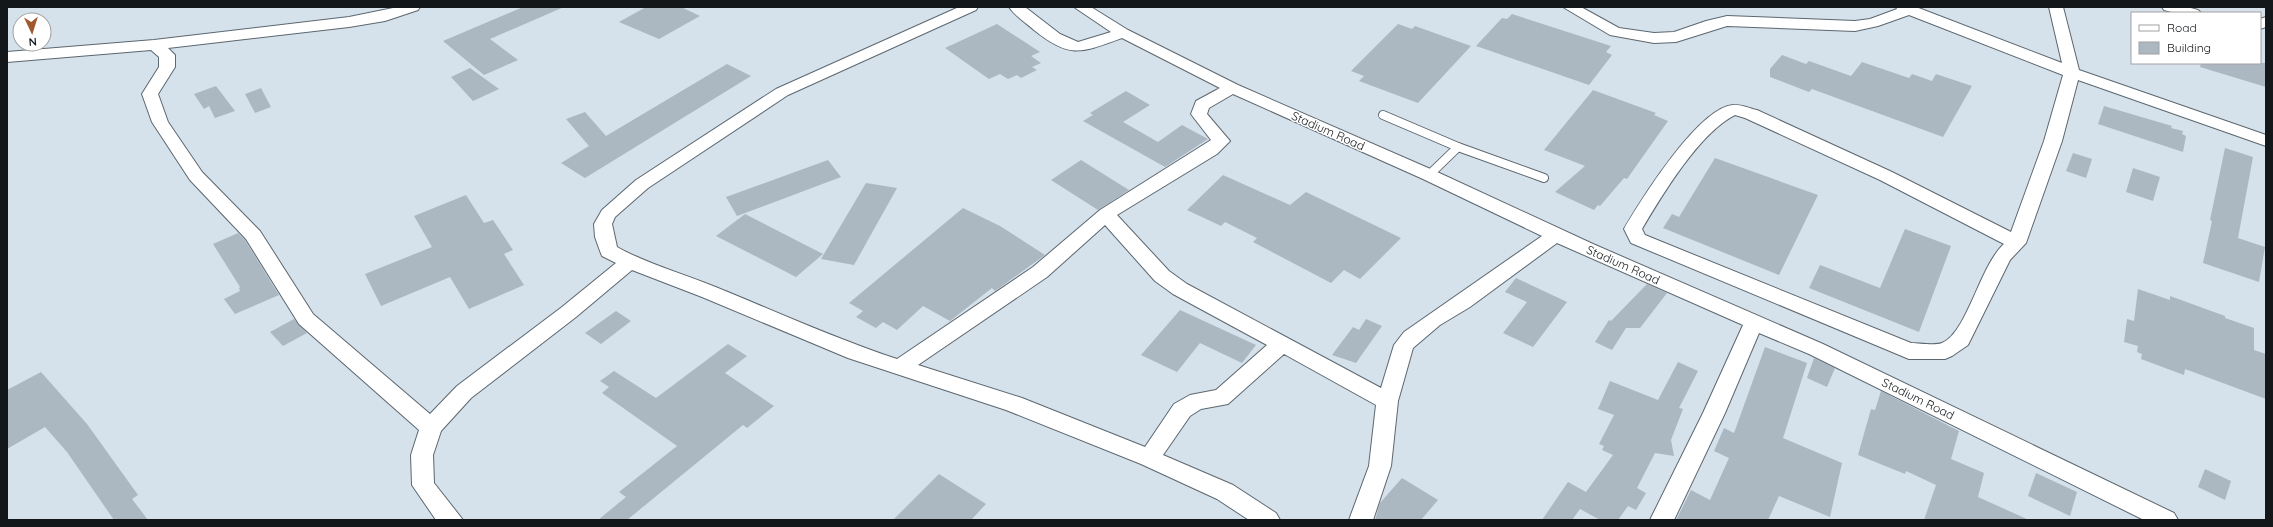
<svg xmlns="http://www.w3.org/2000/svg" width="2273" height="527" font-family="Quicksand,sans-serif">
<style>
.building{fill:#acb8c1}
.lines{fill:none;stroke-linecap:round;stroke-linejoin:round}
.service-casing{stroke:#5c676f;stroke-width:10}
.minor-casing{stroke:#5c676f;stroke-width:2}
.service{stroke:#fff;stroke-width:8}
.minor{fill:#fff;fill-rule:evenodd}
.labels{text-anchor:middle;stroke-width:3;stroke-linejoin:round;paint-order:stroke}
.street-label{font-size:12px;fill:#13171a;stroke:#fff}
</style>
<rect width="100%" height="100%" fill="#d5e1eb"/>
<g class="building">
<polygon points="523,7 564,7 490,39 518,60 484,75 443,41"/>
<polygon points="646,7 681,7 700,16 659,39 619,22"/>
<polygon points="1512,14 1611,46 1606,52 1612,55 1589,85 1476,46 1502,18 1507,19"/>
<polygon points="997,24 1040,52 1031,56 1041,63 1032,67 1037,70 1021,78 1017,75 1008,79 1000,74 989,79 945,48"/>
<polygon points="1398,24 1412,29 1415,26 1471,46 1418,103 1359,81 1364,76 1351,71"/>
<polygon points="1782,55 1806,64 1809,61 1851,76 1862,62 1909,78 1912,74 1932,81 1936,74 1972,86 1943,137 1812,89 1809,92 1770,77 1770,69"/>
<polygon points="2201,63 2266,63 2266,87 2200,67"/>
<polygon points="727,64 751,76 585,178 561,163 589,146 566,119 585,112 606,136"/>
<polygon points="470,68 499,89 473,101 451,77"/>
<polygon points="216,86 235,111 215,118 209,106 204,109 194,94"/>
<polygon points="261,88 271,107 255,113 245,94"/>
<polygon points="1593,90 1656,113 1654,115 1668,121 1627,179 1624,178 1600,206 1598,205 1594,210 1555,192 1585,166 1544,150"/>
<polygon points="1126,91 1150,105 1123,122 1158,142 1182,125 1208,139 1165,167 1083,121 1093,115 1090,113"/>
<polygon points="2104,106 2172,126 2171,128 2183,131 2182,134 2186,136 2183,152 2098,124"/>
<polygon points="2225,148 2253,157 2238,238 2265,247 2259,282 2203,263 2212,221 2210,220"/>
<polygon points="2073,153 2092,159 2086,178 2066,171"/>
<polygon points="1715,158 1818,195 1779,275 1663,228 1672,214 1679,217"/>
<polygon points="828,160 841,177 737,216 726,197"/>
<polygon points="1081,160 1129,190 1098,210 1051,180"/>
<polygon points="2133,168 2160,177 2153,201 2126,192"/>
<polygon points="1223,175 1290,205 1306,192 1401,238 1360,279 1344,270 1331,283 1253,242 1257,238 1225,222 1221,226 1187,210"/>
<polygon points="866,183 897,188 854,265 821,259"/>
<polygon points="466,195 484,223 493,220 513,250 504,254 524,285 469,309 450,277 381,306 365,274 432,247 414,216"/>
<polygon points="963,208 1000,226 1045,255 995,291 992,288 950,321 923,306 897,330 883,322 876,328 856,317 863,311 849,303"/>
<polygon points="745,214 823,254 796,277 716,236"/>
<polygon points="1905,229 1951,246 1919,332 1809,288 1820,265 1880,288"/>
<polygon points="238,233 245,240 279,295 235,314 224,299 240,291 239,288 240,287 213,244"/>
<polygon points="1516,278 1567,302 1533,347 1503,333 1527,302 1505,292"/>
<polygon points="1647,284 1667,293 1640,328 1626,328 1612,350 1595,342 1609,320 1611,321"/>
<polygon points="2138,289 2170,300 2170,296 2225,316 2225,318 2254,328 2254,350 2266,354 2266,399 2185,369 2184,375 2141,359 2142,354 2137,352 2138,346 2124,342 2127,319 2134,321"/>
<polygon points="1180,310 1256,345 1242,363 1200,343 1177,372 1141,355"/>
<polygon points="616,311 631,321 601,344 585,333"/>
<polygon points="294,319 307,333 283,346 270,332"/>
<polygon points="1366,319 1382,326 1356,363 1332,355 1353,327 1359,330"/>
<polygon points="728,344 747,356 725,373 774,406 747,428 743,425 627,520 598,520 626,497 619,492 677,446 602,393 609,387 600,381 614,371 656,398"/>
<polygon points="1765,347 1807,363 1783,438 1842,463 1830,517 1779,496 1768,520 1676,520 1691,490 1710,500 1729,458 1714,451 1724,428 1734,433"/>
<polygon points="1814,358 1835,368 1827,387 1807,378"/>
<polygon points="1678,362 1698,371 1679,408 1683,409 1671,440 1674,456 1655,453 1637,488 1646,493 1636,510 1628,506 1618,520 1600,520 1580,509 1572,520 1542,520 1568,482 1586,492 1613,455 1602,450 1604,446 1599,444 1614,415 1598,409 1610,381 1658,400"/>
<polygon points="41,372 87,424 138,495 132,499 148,520 114,520 67,452 45,427 7,449 7,390"/>
<polygon points="1881,391 1959,431 1951,459 1984,473 1978,497 2029,520 1924,520 1936,485 1906,471 1905,474 1858,455 1871,409 1875,410"/>
<polygon points="2205,469 2231,481 2225,500 2198,487"/>
<polygon points="2036,473 2077,492 2070,516 2028,496"/>
<polygon points="939,474 986,504 971,520 893,520"/>
<polygon points="1402,478 1438,500 1421,520 1375,520 1380,503"/>
</g>
<g class="lines">
<g class="service-casing">
<g id="service">
<polyline points="1383,115 1458,147"/>
<polyline points="1429,175 1458,147 1544,178"/>
</g>
</g>
<g class="minor-casing">
<g id="minor">
<path d="M398 7H420L418 10 385 21 349 27 168 48 175 55V67L158 94 168 122 202 172 260 231 313 314 430 414 457 386 562 307 616 263 602 256 600 251 595 237 594 224 602 210 636 180 776 89 959 7H978L976 10 788 95 648 188 615 217 612 224 617 247C649 265 685 274 718 288 777 312 836 339 897 359L1033 267 1100 210 1211 140 1191 114 1196 101 1220 88 1122 38C1081 53 1070 59 1034 30 1026 23 1015 16 1009 7H1025L1060 34 1078 42 1111 32 1074 7H1091L1128 30 1238 85 1435 171 1593 244 1823 344 2174 513 2178 520H2144L1809 354 1759 333 1725 413 1674 520H1650L1703 413 1743 325 1557 243 1470 307 1440 325 1413 348 1398 401 1391 466 1373 520H1349L1369 466 1376 405 1284 354 1228 404 1201 409 1190 416 1163 455 1233 485 1276 513 1280 520H1249L1217 499 1141 464 1006 410 848 358 702 297 632 270 576 317 471 398 441 431 433 455 434 483 463 520H436L412 485 411 455 419 430 299 324 246 239 190 180 152 122 142 94 159 67V57L151 50 7 62V52L154 40 349 17ZM1233 94 1423 179 1542 236 1404 332 1394 345 1381 388 1187 284 1169 271 1117 215 1217 154 1230 141 1207 114 1209 108ZM1105 225 1155 281 1173 294 1267 345 1216 390 1190 395 1174 404 1145 447 1022 398 918 365 1047 277Z"/>
<path d="M1563 7H1581L1619 28 1654 33 1674 32 1706 21 1727 16 1855 21 1870 19 1897 9 1896 7H1916L2062 63 2049 7H2063L2079 70 2266 135V146L2078 80 2062 141 2026 243 2010 260 1968 345 1952 356 1945 359H1909L1631 243 1624 229C1641 200 1698 108 1733 105 1741 104 1750 109 1757 110L1892 172 2011 232 2044 141 2063 75 1909 15 1878 26 1855 31 1727 26 1676 42 1654 43 1610 35ZM1735 115 1745 118 1880 180 2004 244C1980 265 1967 333 1942 343 1934 346 1919 343 1911 343L1645 235 1642 229C1662 195 1700 132 1735 115Z"/>
<polygon points="2162,7 2187,7 2198,10 2201,13 2175,13 2164,10"/>
<polygon points="2266,17 2266,27 2260,29 2260,19"/>
</g>
</g>
<use href="#service" class="service"/>
<use href="#minor" class="minor"/>
</g>
<g class="labels">
<g class="street-label">
<text transform="translate(1328 131) rotate(24)" y="4">Stadium Road</text>
<text transform="translate(1623 265) rotate(24)" y="4">Stadium Road</text>
<text transform="translate(1918 399) rotate(26)" y="4">Stadium Road</text>
</g>
</g>
<rect width="2273" height="527" fill="none" stroke="#13171a" stroke-width="16"/>
<rect x="2131" y="12" width="130" height="52" fill="#ffffff" stroke="#a1a2a3"/>
<rect x="2139" y="25" width="20" height="6" fill="#ffffff" stroke="#a1a2a3"/>
<text x="2167" y="32" font-size="12" fill="#13171a">Road</text>
<rect x="2139" y="42" width="20" height="12" fill="#acb8c1" stroke="#a1a2a3"/>
<text x="2167" y="52" font-size="12" fill="#13171a">Building</text>
<g transform="translate(32 32) rotate(176)"><circle r="19" fill="#ffffff" stroke="#a1a2a3"/>
<path d="M0-3L7 15L0 10L-7 15Z" fill="#9e592e"/>
<text y="-6" font-size="11" font-weight="bold" text-anchor="middle" fill="#13171a">N</text>
</g>
</svg>
